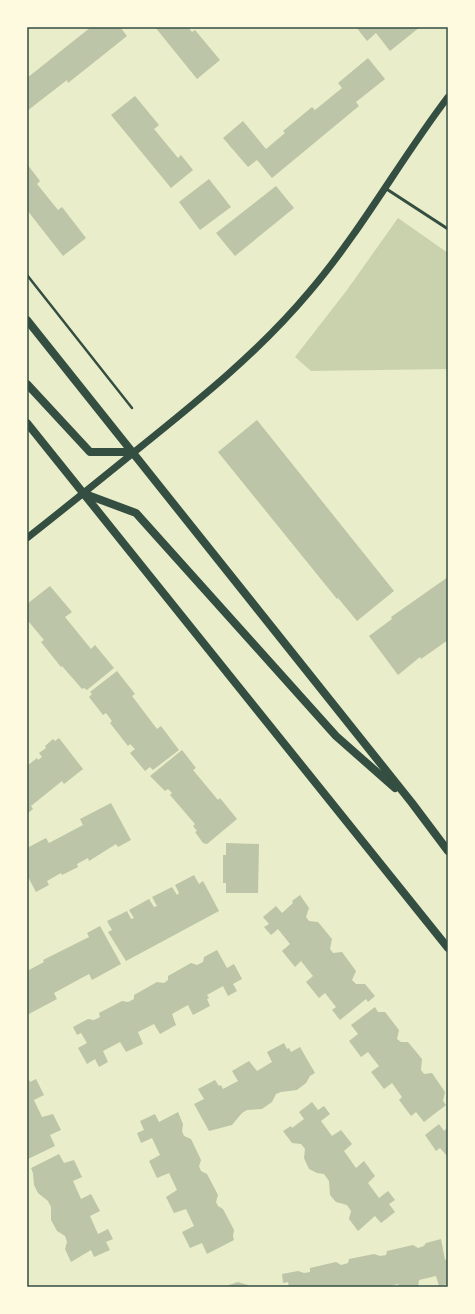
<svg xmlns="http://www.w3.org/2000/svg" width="475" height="1314" font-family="'DejaVu Sans',sans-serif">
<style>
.green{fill:#cad2ad}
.building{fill:#bcc5a7}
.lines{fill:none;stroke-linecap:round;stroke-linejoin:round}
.path{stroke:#344e41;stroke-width:2.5}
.service{stroke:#344e41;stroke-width:3}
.tertiary{stroke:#344e41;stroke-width:7}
.secondary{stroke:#344e41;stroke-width:8}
.neatline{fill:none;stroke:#344e41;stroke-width:1.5}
</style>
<rect width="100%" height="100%" fill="#e9edc9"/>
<polygon class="green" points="398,218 448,253 448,369 311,371 295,357 347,290"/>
<g class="building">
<polygon points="91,27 120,27 127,36 68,83 67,80 27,111 27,78"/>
<polygon points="155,27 188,27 192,32 195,30 220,60 197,79"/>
<polygon points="356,27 420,27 390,51 376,33 367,41"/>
<polygon points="368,58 385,79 356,102 359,106 272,178 257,160 248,167 223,138 243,121 266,149 285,133 283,131 312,107 315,110 342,88 338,83"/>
<polygon points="135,96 159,125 154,129 178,158 181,155 193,170 171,188 111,115"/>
<polygon points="27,164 40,181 37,184 58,210 62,207 86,238 63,256 27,210"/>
<polygon points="209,179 231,207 200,230 179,202"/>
<polygon points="276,186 294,208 235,256 216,233"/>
<polygon points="257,420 394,591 357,621 338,598 337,599 218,452"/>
<polygon points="448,577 448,640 421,659 420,657 398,675 369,636 392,619 391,617"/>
<polygon points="50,586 72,612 65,617 91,649 95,645 114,668 87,690 84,688 82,689 62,666 61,667 41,642 44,640 29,622 27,623 27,604"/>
<polygon points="117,671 135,694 132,696 157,729 161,726 179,750 153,770 150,767 145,771 130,753 135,749 130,744 128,746 110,723 112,721 106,713 103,715 89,697 92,694 90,692"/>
<polygon points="59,738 83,769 64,784 62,781 31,806 33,809 27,814 27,766 37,758 38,760 42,757 39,753 46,748 45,746 53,739 55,741"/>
<polygon points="182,750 196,768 193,770 218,800 220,798 237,819 207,844 203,843 195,832 197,831 193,826 195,824 170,795 172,793 168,789 165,791 150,776"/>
<polygon points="111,803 131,840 118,847 116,844 89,861 88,858 77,864 78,867 62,875 61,873 47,881 49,885 36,892 27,875 27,848 46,838 49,843 83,825 80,819"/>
<polygon points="226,843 259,844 258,893 226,893 226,883 223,883 223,855 226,855"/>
<polygon points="194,875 199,884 203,881 219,911 126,961 108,932 112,930 107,921 127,911 131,919 134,918 129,910 149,899 154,907 157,906 152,897 172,887 177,895 179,893 175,885"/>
<polygon points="300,895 309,908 306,917 309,921 318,922 332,939 330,949 333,953 342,952 356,971 352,980 356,984 365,984 375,996 368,1002 366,999 340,1020 332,1010 336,1007 325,993 319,998 306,982 313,976 301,961 295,967 282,951 290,944 278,929 271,935 264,927 269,924 263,917 276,906 282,913 293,903 292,901"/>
<polygon points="100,926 121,964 92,980 89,974 54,993 57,999 27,1015 27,971 44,962 43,960 89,937 87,933"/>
<polygon points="217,950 227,968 234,964 242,979 233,984 237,991 228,996 223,986 207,995 209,998 207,999 210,1006 193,1015 188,1005 172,1014 176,1025 160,1034 154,1024 138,1032 143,1044 126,1052 120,1042 103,1051 108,1062 99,1067 95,1059 87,1064 78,1048 87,1043 81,1033 77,1035 73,1027 88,1019 94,1020 100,1017 99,1013 122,1001 128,1002 134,999 134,995 157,982 164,983 168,980 168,976 191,963 197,965 203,962 204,957"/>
<polygon points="375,1007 378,1012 385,1012 399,1030 397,1039 401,1042 408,1042 422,1059 421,1070 424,1074 432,1073 445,1092 443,1101 446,1105 424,1122 416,1112 411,1116 399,1100 402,1097 392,1083 384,1089 371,1072 379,1066 368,1052 361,1057 349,1041 358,1034 351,1025"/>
<polygon points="284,1043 287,1049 289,1048 291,1052 300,1047 315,1073 310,1076 306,1083 297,1090 281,1092 276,1094 272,1102 262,1109 247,1110 242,1113 232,1125 209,1131 194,1104 204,1099 198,1089 215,1080 219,1086 221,1085 223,1089 238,1081 232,1071 249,1061 257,1071 272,1062 267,1052"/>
<polygon points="36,1079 44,1095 34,1100 42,1117 53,1114 61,1130 50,1135 55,1146 28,1159 27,1081 29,1080 30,1082"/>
<polygon points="312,1102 318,1110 324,1106 330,1114 321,1121 332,1136 341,1130 352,1144 344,1151 356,1168 364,1161 375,1176 368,1183 379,1198 388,1191 395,1200 389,1204 395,1212 381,1223 375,1216 358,1231 349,1219 351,1211 347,1205 336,1202 330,1195 329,1181 324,1174 317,1173 309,1169 304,1158 305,1149 301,1144 292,1143 283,1131 291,1126 292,1128 304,1119 299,1112"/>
<polygon points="178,1112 183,1124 182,1131 184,1136 191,1139 201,1160 199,1166 201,1171 207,1174 218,1195 216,1202 218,1206 223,1209 234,1230 233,1236 234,1240 207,1254 202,1243 190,1248 182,1232 194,1226 186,1209 174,1213 166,1197 177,1190 169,1173 157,1178 149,1161 160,1155 152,1138 141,1143 137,1133 144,1130 140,1121 155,1114 159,1122"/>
<polygon points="439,1124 444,1131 448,1127 448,1157 440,1148 436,1151 425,1135"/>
<polygon points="59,1154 64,1163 74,1160 82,1177 73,1181 81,1199 91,1194 100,1211 90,1216 98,1234 108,1229 113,1239 106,1242 110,1250 94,1257 91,1250 71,1262 65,1249 67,1242 65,1236 57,1231 51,1220 51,1207 48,1201 38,1193 34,1185 33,1173 31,1168"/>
<polygon points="441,1239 445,1260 448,1259 448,1284 439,1286 436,1276 419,1280 418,1287 399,1287 398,1284 385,1287 289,1287 288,1282 283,1283 282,1274 298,1271 304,1273 310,1272 310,1268 336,1262 341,1265 348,1263 349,1259 374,1254 380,1256 386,1255 387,1251 413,1245 418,1248 424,1246 426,1243"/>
<polygon points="238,1282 251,1286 254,1285 255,1287 223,1287"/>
</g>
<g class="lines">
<polyline class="path" points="27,275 132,408"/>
<polyline class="service" points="385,188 448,229"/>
<path class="tertiary" d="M27 538C64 509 101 479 138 449 199 400 260 351 310 291 362 230 400 160 448 97"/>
<g class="secondary">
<polyline points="27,320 412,803 448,851"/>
<polyline points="27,384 90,452 133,452"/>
<polyline points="27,423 448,948"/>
<polyline points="85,494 136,513 336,736 395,788"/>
</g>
</g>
<rect width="475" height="1314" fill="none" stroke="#fefae0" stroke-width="56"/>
<rect x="28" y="28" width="419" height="1258" class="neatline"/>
</svg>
